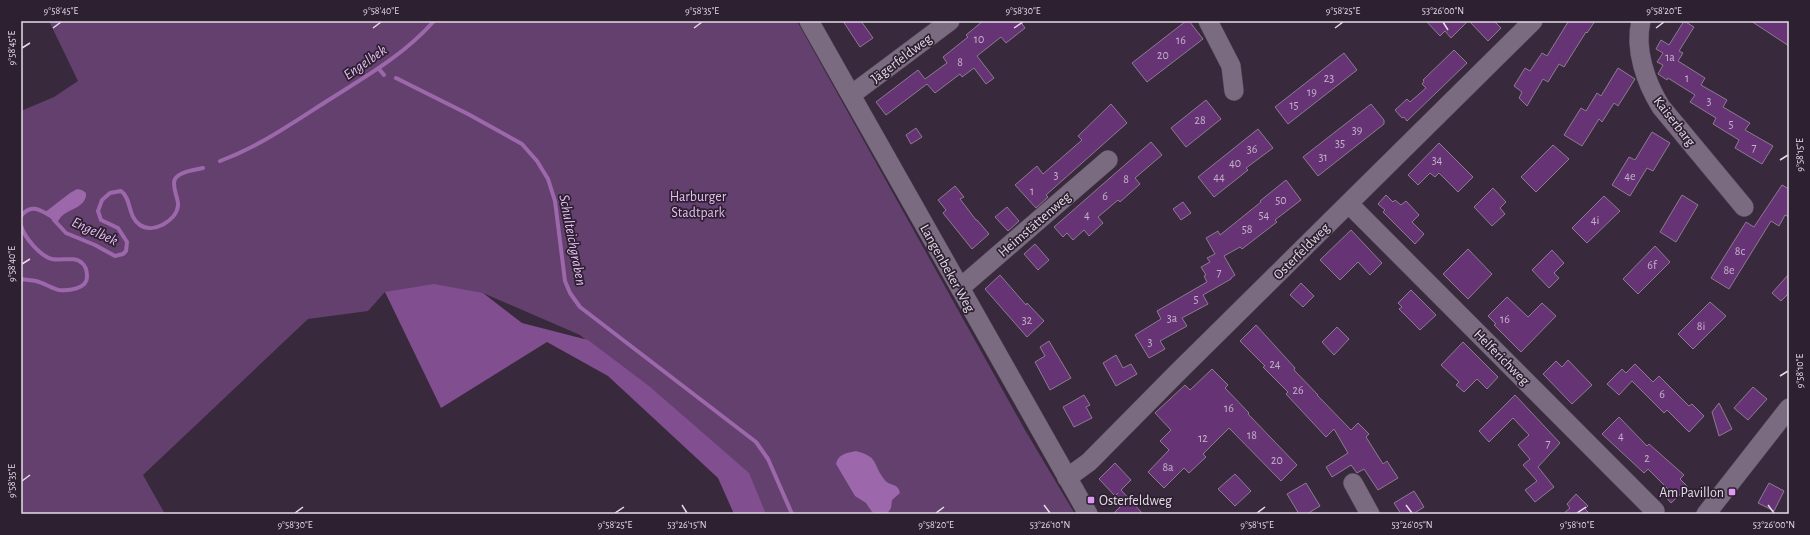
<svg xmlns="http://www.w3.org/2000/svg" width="1810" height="535" font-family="'Alegreya Sans',sans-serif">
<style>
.green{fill:#64406e}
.forest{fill:#814e90}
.water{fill:#9c67ab}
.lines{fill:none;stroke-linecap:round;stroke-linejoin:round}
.stream{stroke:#9c67ab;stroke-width:4}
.building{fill:#663475;stroke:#8c7b91}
.minor-casing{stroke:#524656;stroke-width:20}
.minor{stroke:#7b6b80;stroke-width:19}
.ticks{fill:none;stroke:#e5dbe7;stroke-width:1.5}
.poi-dot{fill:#de98f2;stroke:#2d2031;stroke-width:1.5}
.labels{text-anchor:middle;stroke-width:3.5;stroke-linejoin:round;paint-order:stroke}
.number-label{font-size:12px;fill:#c5b1ca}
.street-label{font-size:14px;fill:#e5dbe7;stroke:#2d2031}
.park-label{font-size:14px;fill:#e7bdf4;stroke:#2d2031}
.poi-label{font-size:14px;fill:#e5dbe7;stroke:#2d2031;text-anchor:end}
.water-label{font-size:15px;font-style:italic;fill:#e7bdf4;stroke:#2d2031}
.neatline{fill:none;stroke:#e5dbe7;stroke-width:1.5}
.ticks-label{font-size:10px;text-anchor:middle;fill:#e5dbe7}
</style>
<rect width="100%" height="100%" fill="#38293c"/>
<polygon class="green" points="49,21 797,21 1025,430 1075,514 751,514 722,456 580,335 483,293 385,292 368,311 308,319 143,475 165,514 21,514 21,111 54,97 78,81"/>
<polygon class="forest" points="434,284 483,293 522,323 588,340 649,386 749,473 766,514 734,514 718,478 608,376 547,342 441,408 385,292"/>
<g class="water">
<path d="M77 189 82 190 86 193C87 206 71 209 63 215 60 217 59 221 56 223L44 213 70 193Z"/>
<path d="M856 451C879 457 872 463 884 479 889 487 898 482 900 493L892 500 891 508 887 514H879L872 512 866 503 855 496 836 464C838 454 847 453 856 451Z"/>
</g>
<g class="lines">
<g class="stream">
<polyline points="379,69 384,75"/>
<polyline points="396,78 468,114 522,144 537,161 548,179 555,201 565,281 570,293 580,307 756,442 768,459 792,514"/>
<path d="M220 161C260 146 291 124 327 101 365 77 404 55 434 21"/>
<path d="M21 216C30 204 39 209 49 215"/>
<path d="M54 220 66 233 95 245 115 256 123 254 126 251 127 242 118 228 101 220 98 211 102 200 110 193 121 191C132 199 127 216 140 225 153 234 176 221 178 206 179 198 171 187 175 179 180 171 195 170 203 168"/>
<path d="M21 226C25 238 40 256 52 259 61 261 75 256 82 263 86 266 87 273 87 277 87 289 68 291 59 290 51 288 44 283 36 281 31 280 26 280 21 279"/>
</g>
</g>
<g class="building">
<polygon points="843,21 861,21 873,38 860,47"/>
<polygon points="983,21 1020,21 1025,28 1006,43 1001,37 977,56 994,78 986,84 974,68 962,77 960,74 935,93 927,84 886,115 876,102 918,70 925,79 947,63 943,57 968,37 966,35"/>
<polygon points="1186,21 1189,21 1203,39 1147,82 1132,63"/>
<polygon points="1426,21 1468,21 1451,38 1445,31 1440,36"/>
<polygon points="1469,21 1494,21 1501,28 1488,41"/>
<polygon points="1566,21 1595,21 1587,33 1586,32 1564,67 1559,64 1548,82 1543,79 1527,106 1519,98 1522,92 1514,86 1525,68 1530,71 1542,53 1547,56 1568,22"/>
<polygon points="1684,21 1694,27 1679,51 1683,53 1678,61 1705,78 1701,85 1727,100 1723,107 1750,123 1745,130 1773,146 1762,164 1735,148 1739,140 1713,124 1716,118 1690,102 1695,95 1668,78 1667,80 1658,74 1663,65 1657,62 1663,53 1656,49 1661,40 1669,45"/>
<polygon points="1751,21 1789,21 1789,46"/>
<polygon points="1454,50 1467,63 1407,121 1404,117 1402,118 1395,110 1407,99 1410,102 1426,88 1422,84 1424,81 1423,80"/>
<polygon points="1344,53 1357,70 1288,124 1275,107"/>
<polygon points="1618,68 1635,79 1618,106 1614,103 1602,122 1599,119 1582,146 1564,135 1581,108 1586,111 1597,93 1601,96"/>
<polygon points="1206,100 1221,119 1186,147 1171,128"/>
<polygon points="1111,104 1127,123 1046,195 1048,197 1036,208 1015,185 1037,166 1043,174 1082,140 1078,136"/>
<polygon points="1371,104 1384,120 1384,124 1318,176 1303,157"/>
<polygon points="916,128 922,137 911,144 906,135"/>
<polygon points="1258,129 1273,148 1246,168 1248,170 1214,197 1198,177"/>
<polygon points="1652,132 1670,143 1653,171 1647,168 1630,196 1612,185 1629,157 1635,160"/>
<polygon points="1151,142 1162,155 1135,178 1140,184 1120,202 1118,200 1098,217 1103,223 1089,236 1084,230 1073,240 1067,233 1063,237 1054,227"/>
<polygon points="1439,143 1473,177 1458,192 1439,173 1435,177 1430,173 1418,185 1408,175"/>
<polygon points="1553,145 1569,159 1536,192 1521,177"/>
<polygon points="1286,180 1301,200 1275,220 1277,222 1242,249 1240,247 1224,256 1235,275 1231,278 1231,279 1203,295 1208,304 1182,318 1187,326 1160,341 1165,349 1149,358 1135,335 1161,319 1157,311 1207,282 1204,276 1206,275 1201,267 1210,262 1207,258 1215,254 1206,238 1218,231 1220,235 1261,202 1260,201"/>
<polygon points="1782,185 1789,189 1789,217 1785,215 1779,226 1771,221 1729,289 1711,278 1746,222 1754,227"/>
<polygon points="955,186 964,197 960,199 976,220 977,220 989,234 972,249 943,213 946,210 938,200"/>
<polygon points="1493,188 1506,202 1500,208 1505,214 1492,226 1474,207"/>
<polygon points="1386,195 1393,202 1395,200 1401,205 1406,201 1419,215 1412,222 1424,234 1415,244 1383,212 1385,210 1378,204"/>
<polygon points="1682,195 1698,205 1676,242 1660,232"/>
<polygon points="1604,196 1620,211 1587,243 1572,228"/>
<polygon points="1183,202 1191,213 1181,220 1173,209"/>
<polygon points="1007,207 1019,221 1008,231 995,217"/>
<polygon points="1351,230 1382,263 1370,275 1358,262 1340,280 1320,260"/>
<polygon points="1035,244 1049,260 1038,270 1024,254"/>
<polygon points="1655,246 1670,262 1638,294 1623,279"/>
<polygon points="1468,249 1492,274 1468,299 1443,274"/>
<polygon points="1552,250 1564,263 1554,273 1559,278 1549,288 1532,270"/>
<polygon points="1789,274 1789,293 1781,301 1772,293"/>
<polygon points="1000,275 1026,305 1027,303 1044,321 1027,337 985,289"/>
<polygon points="1301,283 1314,296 1303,307 1290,295"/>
<polygon points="1411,290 1436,315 1420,330 1399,309 1402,307 1398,303"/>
<polygon points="1507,297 1528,317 1542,303 1556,316 1521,352 1494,325 1496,324 1488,316"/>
<polygon points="1710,302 1726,316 1693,349 1678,334"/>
<polygon points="1256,325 1295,368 1294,370 1318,395 1317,395 1351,430 1358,423 1369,434 1366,437 1383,464 1387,461 1398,478 1378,490 1364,469 1357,473 1351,465 1332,477 1326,467 1348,453 1334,429 1326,437 1286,394 1288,392 1263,367 1265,366 1240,341"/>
<polygon points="1337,327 1349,339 1334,355 1322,342"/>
<polygon points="1049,341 1071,378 1050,390 1035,362 1045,356 1040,347"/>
<polygon points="1463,342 1498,377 1487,389 1477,379 1464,392 1456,385 1459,382 1441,365"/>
<polygon points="1116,355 1123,368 1131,364 1137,374 1116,386 1103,363"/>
<polygon points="1568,360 1592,385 1572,404 1543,374 1556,361 1562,367"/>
<polygon points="1635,364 1653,382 1659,376 1689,406 1692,404 1704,416 1689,432 1667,410 1664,413 1632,381 1619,395 1607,384 1622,369 1626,373"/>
<polygon points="1212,369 1228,385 1225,388 1249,413 1248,414 1297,465 1281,481 1229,428 1203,454 1206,457 1189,473 1184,468 1164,488 1148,472 1169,450 1160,441 1171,430 1155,413 1185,385 1190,390"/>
<polygon points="1753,387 1767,399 1748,420 1734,408"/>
<polygon points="1084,395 1090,405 1086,407 1092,418 1074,427 1063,407"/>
<polygon points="1515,395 1560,443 1538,467 1554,487 1535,502 1525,490 1537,481 1523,465 1530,459 1518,445 1529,435 1513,418 1489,442 1479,431"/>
<polygon points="1719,403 1732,429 1719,436 1712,412"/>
<polygon points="1619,417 1647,446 1649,444 1684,475 1680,479 1688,487 1671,503 1664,495 1669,490 1648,469 1644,473 1602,434"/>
<polygon points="1115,463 1131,480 1121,490 1143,514 1113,514 1121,506 1113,498 1118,493 1115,496 1099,479"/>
<polygon points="1235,474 1251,491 1235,506 1218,489"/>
<polygon points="1306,483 1320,506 1307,514 1299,514 1287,494"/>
<polygon points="1769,483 1784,491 1774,511 1758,503"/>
<polygon points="1414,491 1424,507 1413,514 1401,514 1394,503"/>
<polygon points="1576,494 1588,506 1585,509 1590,514 1563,514 1570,508 1567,504"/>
</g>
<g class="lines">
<g class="minor-casing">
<g id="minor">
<polyline points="809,21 1088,514"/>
<polyline points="1208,21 1231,66 1234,91"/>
<path d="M1641 21C1634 49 1646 83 1661 107L1744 207"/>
<polyline points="851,95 950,21"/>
<polyline points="1349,204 1655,511"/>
<polyline points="960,288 1108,160"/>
<polyline points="1067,478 1089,462 1178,372 1533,21"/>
<polyline points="1353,483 1370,514"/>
<polyline points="1706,514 1789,408"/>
</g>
</g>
<use href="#minor" class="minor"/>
</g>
<path class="ticks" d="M1443 22 1448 30M53 28 61 22M373 28 381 22M694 28 702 22M1014 28 1023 22M1335 28 1343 22M1656 28 1664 22M22 48 30 43M1780 160 1788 155M22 264 30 259M1780 376 1788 371M22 481 30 475M682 505 687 513M1044 505 1050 513M1406 505 1412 513M1768 505 1774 513M295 513 303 507M615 513 624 507M936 513 944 507M1257 513 1265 507M1577 513 1586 507"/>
<g class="poi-dot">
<rect x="1728" y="488" width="8" height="8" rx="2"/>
<rect x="1087" y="496" width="8" height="8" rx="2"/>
</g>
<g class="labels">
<g class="number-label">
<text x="979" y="43">10</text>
<text x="1181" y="44">16</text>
<text x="1163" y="59">20</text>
<text x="1670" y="61">1a</text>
<text x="960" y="66">8</text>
<text x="1329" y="82">23</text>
<text x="1687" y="82">1</text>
<text x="1312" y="96">19</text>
<text x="1709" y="105">3</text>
<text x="1294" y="109">15</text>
<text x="1200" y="124">28</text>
<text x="1731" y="128">5</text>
<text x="1357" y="134">39</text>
<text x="1340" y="147">35</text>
<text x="1754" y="151">7</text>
<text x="1252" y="153">36</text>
<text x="1323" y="161">31</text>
<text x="1437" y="164">34</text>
<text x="1235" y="167">40</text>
<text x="1056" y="179">3</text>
<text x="1630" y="180">4e</text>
<text x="1219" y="181">44</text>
<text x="1126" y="183">8</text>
<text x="1032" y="195">1</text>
<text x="1105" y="200">6</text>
<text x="1281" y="204">50</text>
<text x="1087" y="219">4</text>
<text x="1264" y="219">54</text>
<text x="1595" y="224">4i</text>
<text x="1247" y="233">58</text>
<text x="1740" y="255">8c</text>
<text x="1652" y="269">6f</text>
<text x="1729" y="274">8e</text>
<text x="1219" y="276">7</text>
<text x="1196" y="303">5</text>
<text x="1172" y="322">3a</text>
<text x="1505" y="323">16</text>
<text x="1027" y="324">32</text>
<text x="1701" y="330">8i</text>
<text x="1150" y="346">3</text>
<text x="1275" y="368">24</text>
<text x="1298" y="394">26</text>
<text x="1662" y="398">6</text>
<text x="1229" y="412">16</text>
<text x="1252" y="439">18</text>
<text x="1621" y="440">4</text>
<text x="1203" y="442">12</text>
<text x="1548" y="447">7</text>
<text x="1647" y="462">2</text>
<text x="1277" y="464">20</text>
<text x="1168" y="471">8a</text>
</g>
<g class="street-label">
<text transform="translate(901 58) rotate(-37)" y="5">Jägerfeldweg</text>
<text transform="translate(1675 121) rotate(52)" y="5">Kaiserbarg</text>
<text transform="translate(1034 224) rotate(-41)" y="5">Heimstättenweg</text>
<text transform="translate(1301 251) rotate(-45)" y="5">Osterfeldweg</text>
<text transform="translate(948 268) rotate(61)" y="5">Langenbeker Weg</text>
<text transform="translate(1502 357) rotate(45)" y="5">Helferichweg</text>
</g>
<g class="park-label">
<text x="698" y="201">Harburger<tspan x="698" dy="16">Stadtpark</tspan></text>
</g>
<g class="poi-label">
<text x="1724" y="497">Am Pavillon</text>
<text x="1099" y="505" text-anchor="start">Osterfeldweg</text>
</g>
<g class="water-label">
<text transform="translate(365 62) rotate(-35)" y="5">Engelbek</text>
<text transform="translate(95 231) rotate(25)" y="5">Engelbek</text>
<text transform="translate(573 240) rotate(79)" y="5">Schulteichgraben</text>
</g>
</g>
<rect width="1810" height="535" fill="none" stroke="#2d2031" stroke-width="44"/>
<rect x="22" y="22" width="1766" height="491" class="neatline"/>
<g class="ticks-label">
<text x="61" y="14">9°58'45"E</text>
<text x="381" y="14">9°58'40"E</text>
<text x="702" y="14">9°58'35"E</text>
<text x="1023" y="14">9°58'30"E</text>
<text x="1343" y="14">9°58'25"E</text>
<text x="1443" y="14">53°26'00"N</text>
<text x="1664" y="14">9°58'20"E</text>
<text transform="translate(11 48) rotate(-90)" y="4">9°58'45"E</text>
<text transform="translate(1799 155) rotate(-90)" y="4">9°58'15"E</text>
<text transform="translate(11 264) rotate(-90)" y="4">9°58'40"E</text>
<text transform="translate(1799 371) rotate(-90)" y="4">9°58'10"E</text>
<text transform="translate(11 481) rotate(-90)" y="4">9°58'35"E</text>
<text x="295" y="528">9°58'30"E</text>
<text x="615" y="528">9°58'25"E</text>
<text x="687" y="528">53°26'15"N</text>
<text x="936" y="528">9°58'20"E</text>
<text x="1050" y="528">53°26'10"N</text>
<text x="1257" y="528">9°58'15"E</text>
<text x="1412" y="528">53°26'05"N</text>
<text x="1577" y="528">9°58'10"E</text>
<text x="1774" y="528">53°26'00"N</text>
</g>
</svg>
